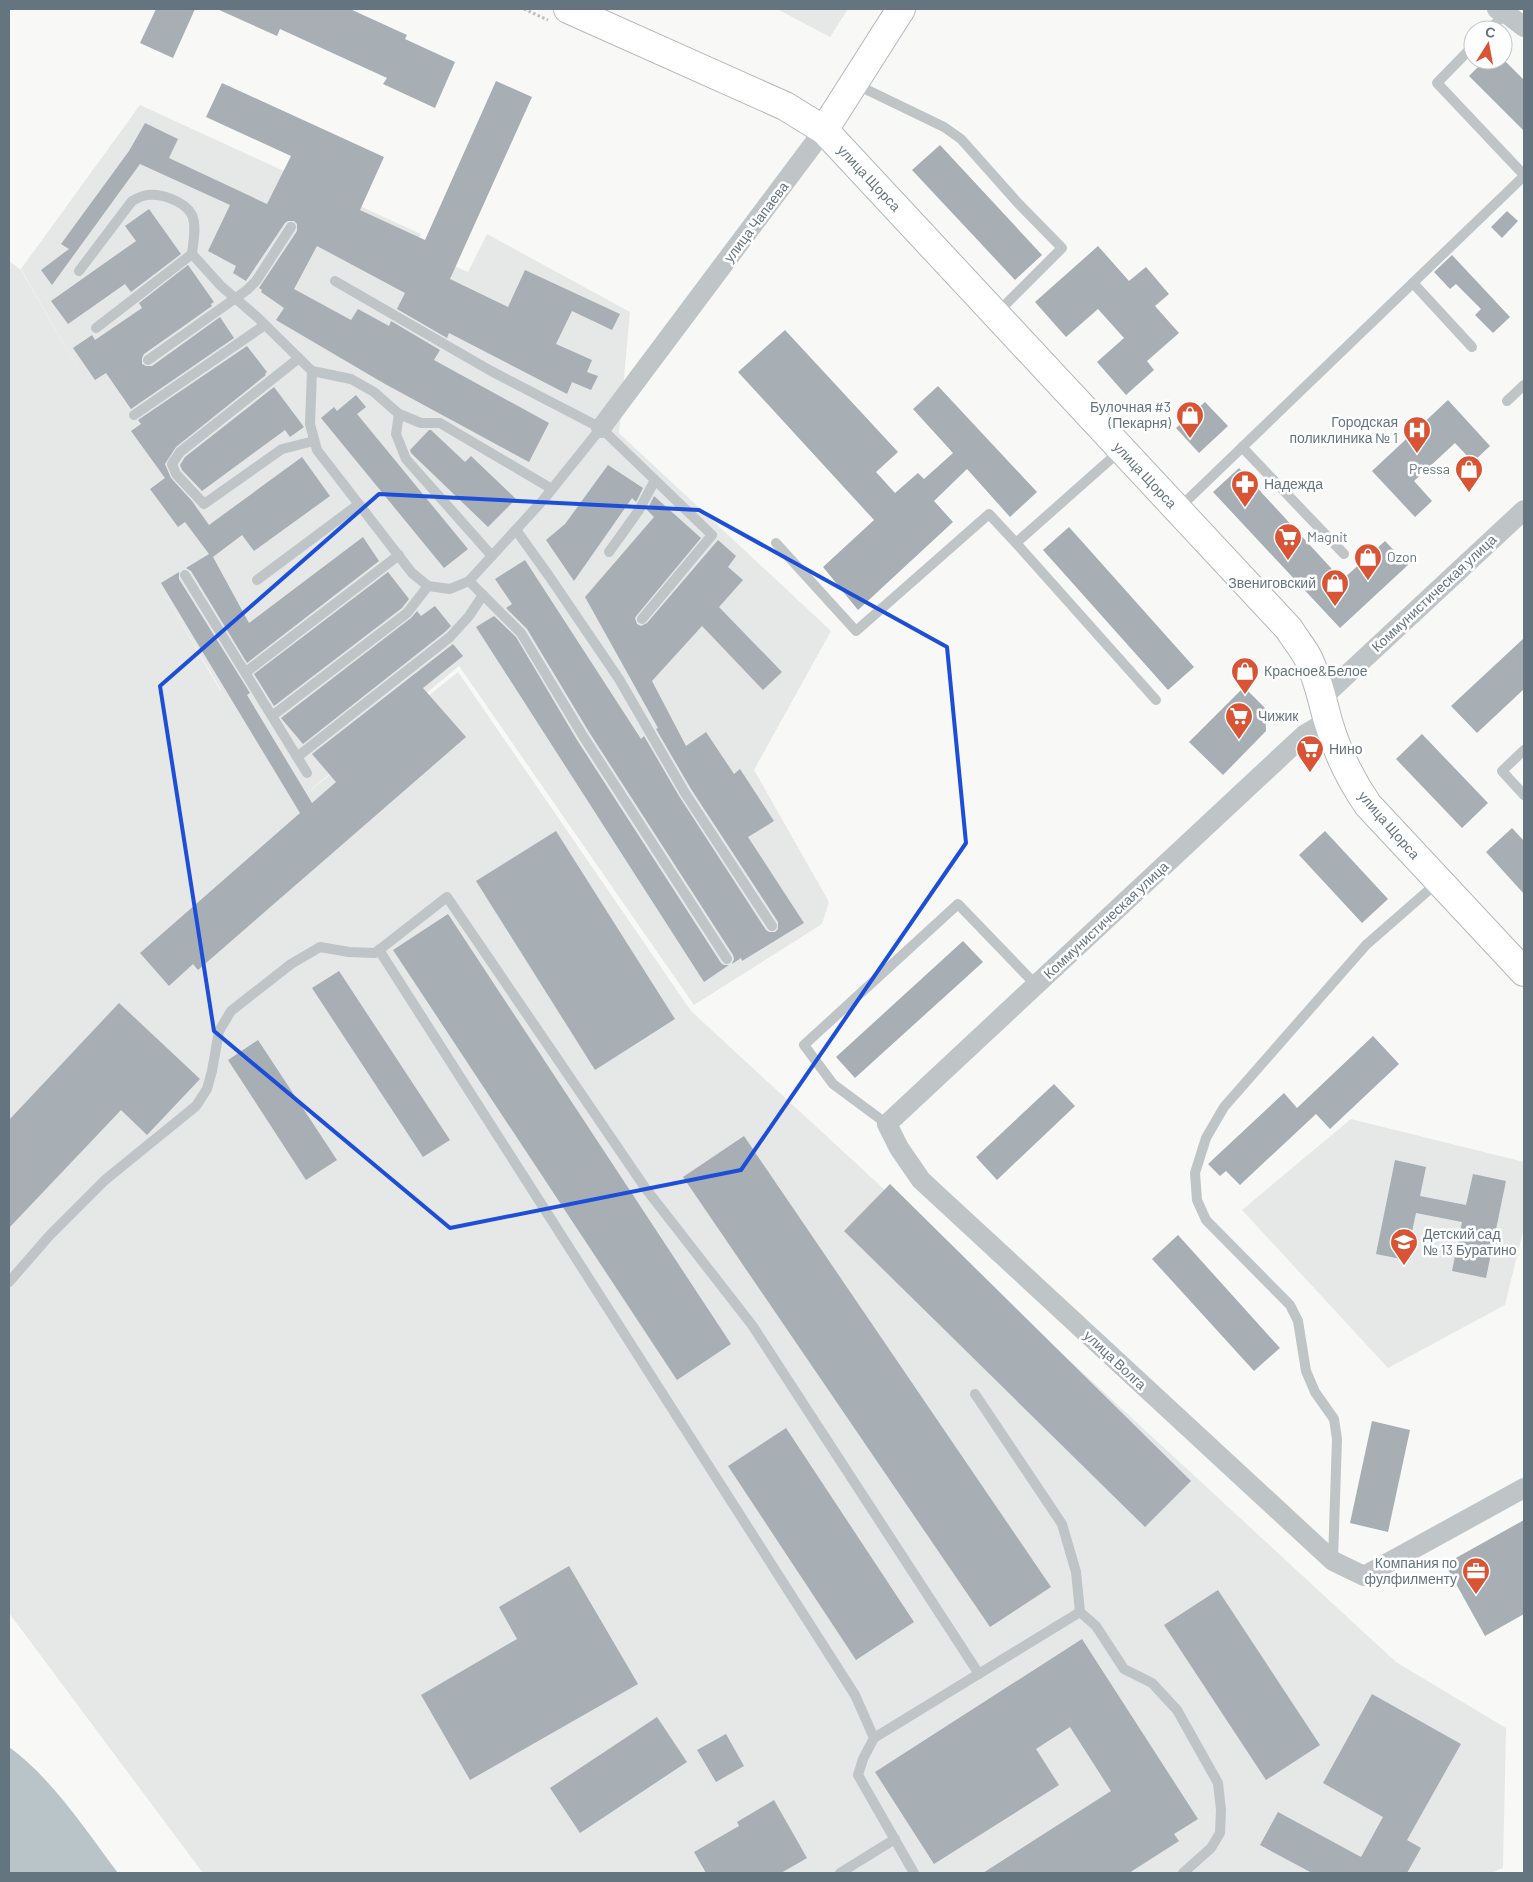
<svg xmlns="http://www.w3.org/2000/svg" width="1533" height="1882" font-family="Barlow,sans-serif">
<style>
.built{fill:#e6e7e7;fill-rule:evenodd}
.water{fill:#b8c4c7}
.building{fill:#a7afb5}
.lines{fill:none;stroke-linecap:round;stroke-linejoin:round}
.secondary-casing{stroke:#b2b8bc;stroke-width:30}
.primary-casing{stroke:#b3b8bc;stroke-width:30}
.path{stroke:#babdbf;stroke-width:3;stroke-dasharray:2.5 2.5;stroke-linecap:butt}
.service{stroke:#bfc4c7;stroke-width:10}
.minor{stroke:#bfc4c7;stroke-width:20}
.secondary{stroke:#fff;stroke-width:28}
.primary{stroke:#fff;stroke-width:28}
.marked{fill:none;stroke:#1d4ed8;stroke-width:4;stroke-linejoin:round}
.labels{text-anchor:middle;stroke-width:5;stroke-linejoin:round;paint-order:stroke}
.street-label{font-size:14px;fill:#65757f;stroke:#fff}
.poi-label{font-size:14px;fill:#65757f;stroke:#fff;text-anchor:start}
</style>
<rect width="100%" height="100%" fill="#f8f8f6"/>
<g class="built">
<polygon points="777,9 848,9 830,37"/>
<path d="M140 105 421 234 414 248 468 272 487 234 630 312 619 433 831 631 754 770 829 902 822 924 694 1005 459 666 296 802 458 672 691 1011 1396 1662 1506 1728 1503 1868 1491 1873H203L9 1613V261L21 270 96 400 21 269ZM155 577 221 690H220Z"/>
<polygon points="1351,1119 1524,1162 1524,1227 1505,1305 1388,1368 1242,1210"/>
</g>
<path class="water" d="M9 1747C51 1777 87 1832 118 1873H9Z"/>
<g class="building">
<polygon points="156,9 195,9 173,58 140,43"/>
<polygon points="217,9 350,9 407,35 405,39 455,62 435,108 383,84 387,78 280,29 277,36"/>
<polygon points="1485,60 1504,60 1524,80 1524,131 1469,76"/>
<polygon points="496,81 532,97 450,279 508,307 525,270 620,314 612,330 572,311 556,344 592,360 587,372 598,376 591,390 572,382 567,394 449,333 447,338 397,309 405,293 317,246 294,289 351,320 358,309 389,326 391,321 440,350 434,360 549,423 529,462 385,384 276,320 284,308 261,292 262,290 259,288 297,231 297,224 294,221 288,221 285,223 246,281 233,273 236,266 208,251 230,205 140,164 52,285 41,270 69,249 61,244 129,151 145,123 178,139 169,158 267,204 291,156 206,117 222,83 384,157 360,210 425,240"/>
<polygon points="940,145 1042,255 1015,280 912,170"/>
<polygon points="149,209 181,254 131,292 125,284 68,324 51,301 136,241 125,226"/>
<polygon points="1507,211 1518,221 1502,238 1491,227"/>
<polygon points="1098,246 1129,281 1146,267 1169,294 1155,306 1179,333 1147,361 1154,370 1126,395 1097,362 1124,338 1098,309 1066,337 1035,302"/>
<polygon points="1452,255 1510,317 1493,333 1475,315 1481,309 1456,284 1450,289 1434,272"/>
<polygon points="188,265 214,302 211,304 212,306 144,354 142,358 142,364 146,366 152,366 220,317 234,338 131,409 106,373 95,380 73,348 92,335 95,340 142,308 139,303"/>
<polygon points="785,330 898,452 876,472 895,493 918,473 924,479 953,453 913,409 938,386 1037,492 1010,517 967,469 934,501 953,522 858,610 823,567 874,520 738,372"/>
<polygon points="247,346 267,372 265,374 266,375 176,447 165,464 171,478 192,501 209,525 302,457 330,496 254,551 242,535 213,557 249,623 363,537 379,561 247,663 191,571 186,568 209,554 185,522 178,527 150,489 165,478 131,431 141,424 138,420"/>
<polygon points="274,387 304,427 290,437 285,430 202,491 182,470 180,465 185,457"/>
<polygon points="356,395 366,407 357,414 468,549 444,568 321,418 334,407 337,411"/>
<polygon points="1448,400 1490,446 1473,462 1455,443 1414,481 1432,501 1415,517 1372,471"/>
<polygon points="1205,402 1228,426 1199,453 1176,428"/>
<polygon points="429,430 431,430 465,462 471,456 516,499 488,527 411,453 410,450"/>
<polygon points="608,465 643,488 636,502 632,498 574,581 546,540 565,524"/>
<polygon points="1239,468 1342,580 1385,541 1408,565 1340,628 1213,492"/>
<polygon points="654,496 701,538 637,615 635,618 637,624 641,626 647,623 718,540 736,556 728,567 743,580 719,607 782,672 763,690 702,626 652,681 686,746 706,732 734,774 740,769 774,821 748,837 804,923 742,961 741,958 732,964 734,959 733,955 589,732 527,629 506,608 512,604 495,579 525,560 641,739 644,736 679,796 766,930 769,932 775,932 778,929 778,922 691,789 656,729 658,728 585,597 654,517 647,510"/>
<polygon points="1069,527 1194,667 1168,690 1043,550"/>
<polygon points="179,572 179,579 250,693 247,695 312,803 336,782 312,754 453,644 463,656 423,688 466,737 198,970 193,964 169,986 140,953 300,813 161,583"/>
<polygon points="388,572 409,599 402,608 274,706 254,674"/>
<polygon points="435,606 451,626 445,632 303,744 281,718 411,618 417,611 421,616"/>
<polygon points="494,616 516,637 577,740 721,963 724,965 729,965 704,982 476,627"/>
<polygon points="1524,638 1524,689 1477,733 1451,706"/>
<polygon points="1244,687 1265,708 1266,731 1223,775 1189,742"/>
<polygon points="1422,734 1488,803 1462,828 1396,759"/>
<polygon points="1512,828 1524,841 1524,894 1486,852"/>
<polygon points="556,831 675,1019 595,1070 476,881"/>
<polygon points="1325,831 1388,899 1362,923 1299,855"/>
<polygon points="448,914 731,1344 677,1380 393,950"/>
<polygon points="963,941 983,962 855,1078 836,1057"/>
<polygon points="339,971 450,1140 423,1157 312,988"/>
<polygon points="119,1003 200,1079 147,1135 121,1110 9,1228 9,1120"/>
<polygon points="1373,1036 1399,1064 1330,1129 1316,1114 1240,1185 1226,1171 1220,1176 1208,1164 1284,1093 1297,1108"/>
<polygon points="258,1040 337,1160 306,1180 228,1060"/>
<polygon points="1054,1084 1075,1106 997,1180 976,1157"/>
<polygon points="744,1136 1051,1587 990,1627 683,1177"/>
<polygon points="1395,1160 1426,1167 1420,1196 1466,1205 1473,1174 1506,1181 1486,1278 1452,1271 1462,1222 1416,1213 1406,1260 1376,1254"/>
<polygon points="890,1184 1191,1481 1145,1527 844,1231"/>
<polygon points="1178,1235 1280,1348 1254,1371 1152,1259"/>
<polygon points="1372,1421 1410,1430 1388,1532 1350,1523"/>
<polygon points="786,1428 914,1622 856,1660 728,1466"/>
<polygon points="1524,1520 1524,1614 1485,1636 1445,1564"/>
<polygon points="569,1566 638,1684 470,1780 421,1695 517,1639 499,1607"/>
<polygon points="1218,1590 1320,1745 1266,1780 1164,1625"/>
<polygon points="1082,1639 1198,1819 1174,1834 1179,1841 1129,1873 983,1873 1111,1791 1070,1727 1036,1749 1059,1785 934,1864 875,1772"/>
<polygon points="1372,1694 1461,1744 1407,1840 1421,1848 1407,1873 1312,1873 1260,1845 1278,1812 1361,1857 1383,1817 1323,1783"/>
<polygon points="657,1717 687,1762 580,1833 550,1788"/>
<polygon points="726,1734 744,1766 716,1782 697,1750"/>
<polygon points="774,1800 807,1858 781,1873 706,1873 694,1852 739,1826 737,1822"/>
</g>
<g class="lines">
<g class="secondary-casing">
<polyline id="secondary" points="824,130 901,9"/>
</g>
<g class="primary-casing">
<path id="primary" d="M568 9 785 106 824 130 1289 629C1295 639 1303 648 1308 658 1318 678 1322 700 1328 721 1337 752 1350 779 1368 805L1524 972"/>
</g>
<polyline class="path" points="524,9 548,20"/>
<g class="service">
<polyline points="1489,30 1506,13"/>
<polyline points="1473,46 1437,83 1524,175"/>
<polyline points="855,84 944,127 961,139 1017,202 1062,248 997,313"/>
<path d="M79 271 132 201C135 200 139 197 143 196 158 192 184 200 192 215 197 226 193 243 192 254L221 286 257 317 312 371 310 424 317 450 412 573 428 586 450 589 469 581 544 499 601 428"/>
<polyline points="335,281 491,371 601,428 655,480 639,510 609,552"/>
<polyline points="1413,283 1472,347"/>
<polyline points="96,328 192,254"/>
<polyline points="299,358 180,452 172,464 176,474 204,504 282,449 314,441"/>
<polyline points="148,360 247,290 256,281 291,227"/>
<polyline points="312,371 351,379 374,392 399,414 421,423 440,423 552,489"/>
<polyline points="1507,401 1524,385"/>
<polyline points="399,414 396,434 406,459 492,556"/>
<polyline points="134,415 265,325"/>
<polyline points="1242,447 1344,554"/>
<polyline points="1179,508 1524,176"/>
<polyline points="516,530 549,576 619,679 685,793 772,926"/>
<polyline points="776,543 856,631 989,514 1016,543 1121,450"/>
<polyline points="1016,543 1156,700"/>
<polyline points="185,575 307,773"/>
<polyline points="257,580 359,504"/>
<polyline points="469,581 521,633 583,736 727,959"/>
<polyline points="642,619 712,535 655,480"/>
<polyline points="246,672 399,555"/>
<polyline points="272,716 407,613 428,586"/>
<polyline points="1524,750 1502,771 1524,795"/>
<polyline points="297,757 450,637 469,616 483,595"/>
<polyline points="379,950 447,897 646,1189 752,1325 979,1674"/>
<polyline points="887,1124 833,1084 804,1045 958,904 1036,985"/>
<polyline points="9,1282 50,1235 105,1180 196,1106 207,1089 212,1071 219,1031 231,1011 291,964 320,947 349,952 375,953 379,950 855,1695 874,1738 863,1759 858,1775 914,1873"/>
<polyline points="975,1394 1062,1524 1076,1572 1080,1612"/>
<polyline points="1333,1560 1337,1439 1334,1419 1315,1392 1306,1371 1298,1321 1290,1305 1206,1220 1197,1200 1195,1173 1206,1138 1224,1107 1366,945 1438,882"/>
<polyline points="874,1738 1080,1612 1096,1626 1124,1669 1152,1683 1177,1710 1218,1783 1221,1810 1220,1833 1211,1848 1183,1873"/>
<polyline points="840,1873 895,1839"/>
</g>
<g class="minor">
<polyline points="1497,9 1506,13 1524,27"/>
<polyline points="601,428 824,130"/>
<polyline points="1323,697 1524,510"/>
<polyline points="1328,721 1304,735 887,1124 899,1148 921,1180 1333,1561 1364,1576 1524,1488"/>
</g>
<use href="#secondary" class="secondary"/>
<use href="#primary" class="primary"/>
</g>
<path class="marked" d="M379 494 699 510 947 647 966 843 741 1170 450 1228 214 1031 160 686Z"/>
<defs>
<g id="shop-pin" transform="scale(1.4375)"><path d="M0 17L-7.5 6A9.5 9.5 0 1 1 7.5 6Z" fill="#d95335" stroke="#fff"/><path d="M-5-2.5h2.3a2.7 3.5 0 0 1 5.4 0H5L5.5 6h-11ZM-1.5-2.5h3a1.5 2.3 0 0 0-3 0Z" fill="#fff"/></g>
<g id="hospital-pin" transform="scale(1.4375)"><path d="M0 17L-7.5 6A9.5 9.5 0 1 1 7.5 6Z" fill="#d95335" stroke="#fff"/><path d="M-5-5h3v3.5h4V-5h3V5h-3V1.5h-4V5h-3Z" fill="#fff"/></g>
<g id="pharmacy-pin" transform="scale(1.4375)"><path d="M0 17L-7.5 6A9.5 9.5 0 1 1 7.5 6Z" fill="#d95335" stroke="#fff"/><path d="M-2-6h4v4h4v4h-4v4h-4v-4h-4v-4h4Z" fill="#fff"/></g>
<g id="supermarket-pin" transform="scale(1.4375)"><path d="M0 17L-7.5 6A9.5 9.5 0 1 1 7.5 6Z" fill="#d95335" stroke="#fff"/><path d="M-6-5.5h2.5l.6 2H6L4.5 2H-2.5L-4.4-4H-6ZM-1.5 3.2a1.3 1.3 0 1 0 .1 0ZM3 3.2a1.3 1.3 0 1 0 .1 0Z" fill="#fff"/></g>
<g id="school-pin" transform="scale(1.4375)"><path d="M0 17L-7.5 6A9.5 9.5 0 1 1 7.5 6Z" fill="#d95335" stroke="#fff"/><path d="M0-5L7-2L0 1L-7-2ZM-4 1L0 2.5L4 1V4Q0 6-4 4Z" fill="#fff"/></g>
<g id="office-pin" transform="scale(1.4375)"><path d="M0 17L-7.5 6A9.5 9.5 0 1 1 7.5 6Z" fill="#d95335" stroke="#fff"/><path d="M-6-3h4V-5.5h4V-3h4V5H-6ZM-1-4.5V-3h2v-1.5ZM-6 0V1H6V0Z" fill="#fff"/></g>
</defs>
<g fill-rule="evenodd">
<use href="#shop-pin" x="1190" y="415"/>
<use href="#hospital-pin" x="1417" y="430"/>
<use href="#shop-pin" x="1469" y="469"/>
<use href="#pharmacy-pin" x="1245" y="484"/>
<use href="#supermarket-pin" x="1288" y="537"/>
<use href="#shop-pin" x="1368" y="557"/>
<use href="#shop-pin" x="1335" y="583"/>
<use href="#shop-pin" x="1245" y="671"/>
<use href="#supermarket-pin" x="1239" y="716"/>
<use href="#supermarket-pin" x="1310" y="749"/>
<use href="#school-pin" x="1404" y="1242"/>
<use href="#office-pin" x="1476" y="1571"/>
</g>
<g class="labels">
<g class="street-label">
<text transform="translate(869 178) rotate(47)" y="5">улица Щорса</text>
<text transform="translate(756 222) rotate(-53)" y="5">улица Чапаева</text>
<text transform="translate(1145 475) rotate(47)" y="5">улица Щорса</text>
<text transform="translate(1434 593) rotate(-43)" y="5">Коммунистическая улица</text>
<text transform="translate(1389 825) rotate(49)" y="5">улица Щорса</text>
<text transform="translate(1106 920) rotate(-43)" y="5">Коммунистическая улица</text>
<text transform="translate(1115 1360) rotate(43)" y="5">улица Волга</text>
</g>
<g class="poi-label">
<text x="1171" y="412" text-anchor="end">Булочная #3<tspan x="1171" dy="16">(Пекарня)</tspan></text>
<text x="1398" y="427" text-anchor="end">Городская<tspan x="1398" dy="16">поликлиника № 1</tspan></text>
<text x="1450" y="474" text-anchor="end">Pressa</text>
<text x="1264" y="489">Надежда</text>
<text x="1307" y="542">Magnit</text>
<text x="1387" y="562">Ozon</text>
<text x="1316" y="588" text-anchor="end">Звениговский</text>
<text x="1264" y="676">Красное&amp;Белое</text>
<text x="1258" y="721">Чижик</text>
<text x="1329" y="754">Нино</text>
<text x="1423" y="1239">Детский сад<tspan x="1423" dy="16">№ 13 Буратино</tspan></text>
<text x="1457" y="1568" text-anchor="end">Компания по<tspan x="1457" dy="16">фулфилменту</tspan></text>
</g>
</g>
<rect width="1533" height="1882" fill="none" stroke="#65757f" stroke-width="20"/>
<g transform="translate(1488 45) rotate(11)"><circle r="24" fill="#ffffff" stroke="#c1c8cc"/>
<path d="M0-4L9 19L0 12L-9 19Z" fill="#d95335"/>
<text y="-8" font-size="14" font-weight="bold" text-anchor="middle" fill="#65757f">С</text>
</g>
</svg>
